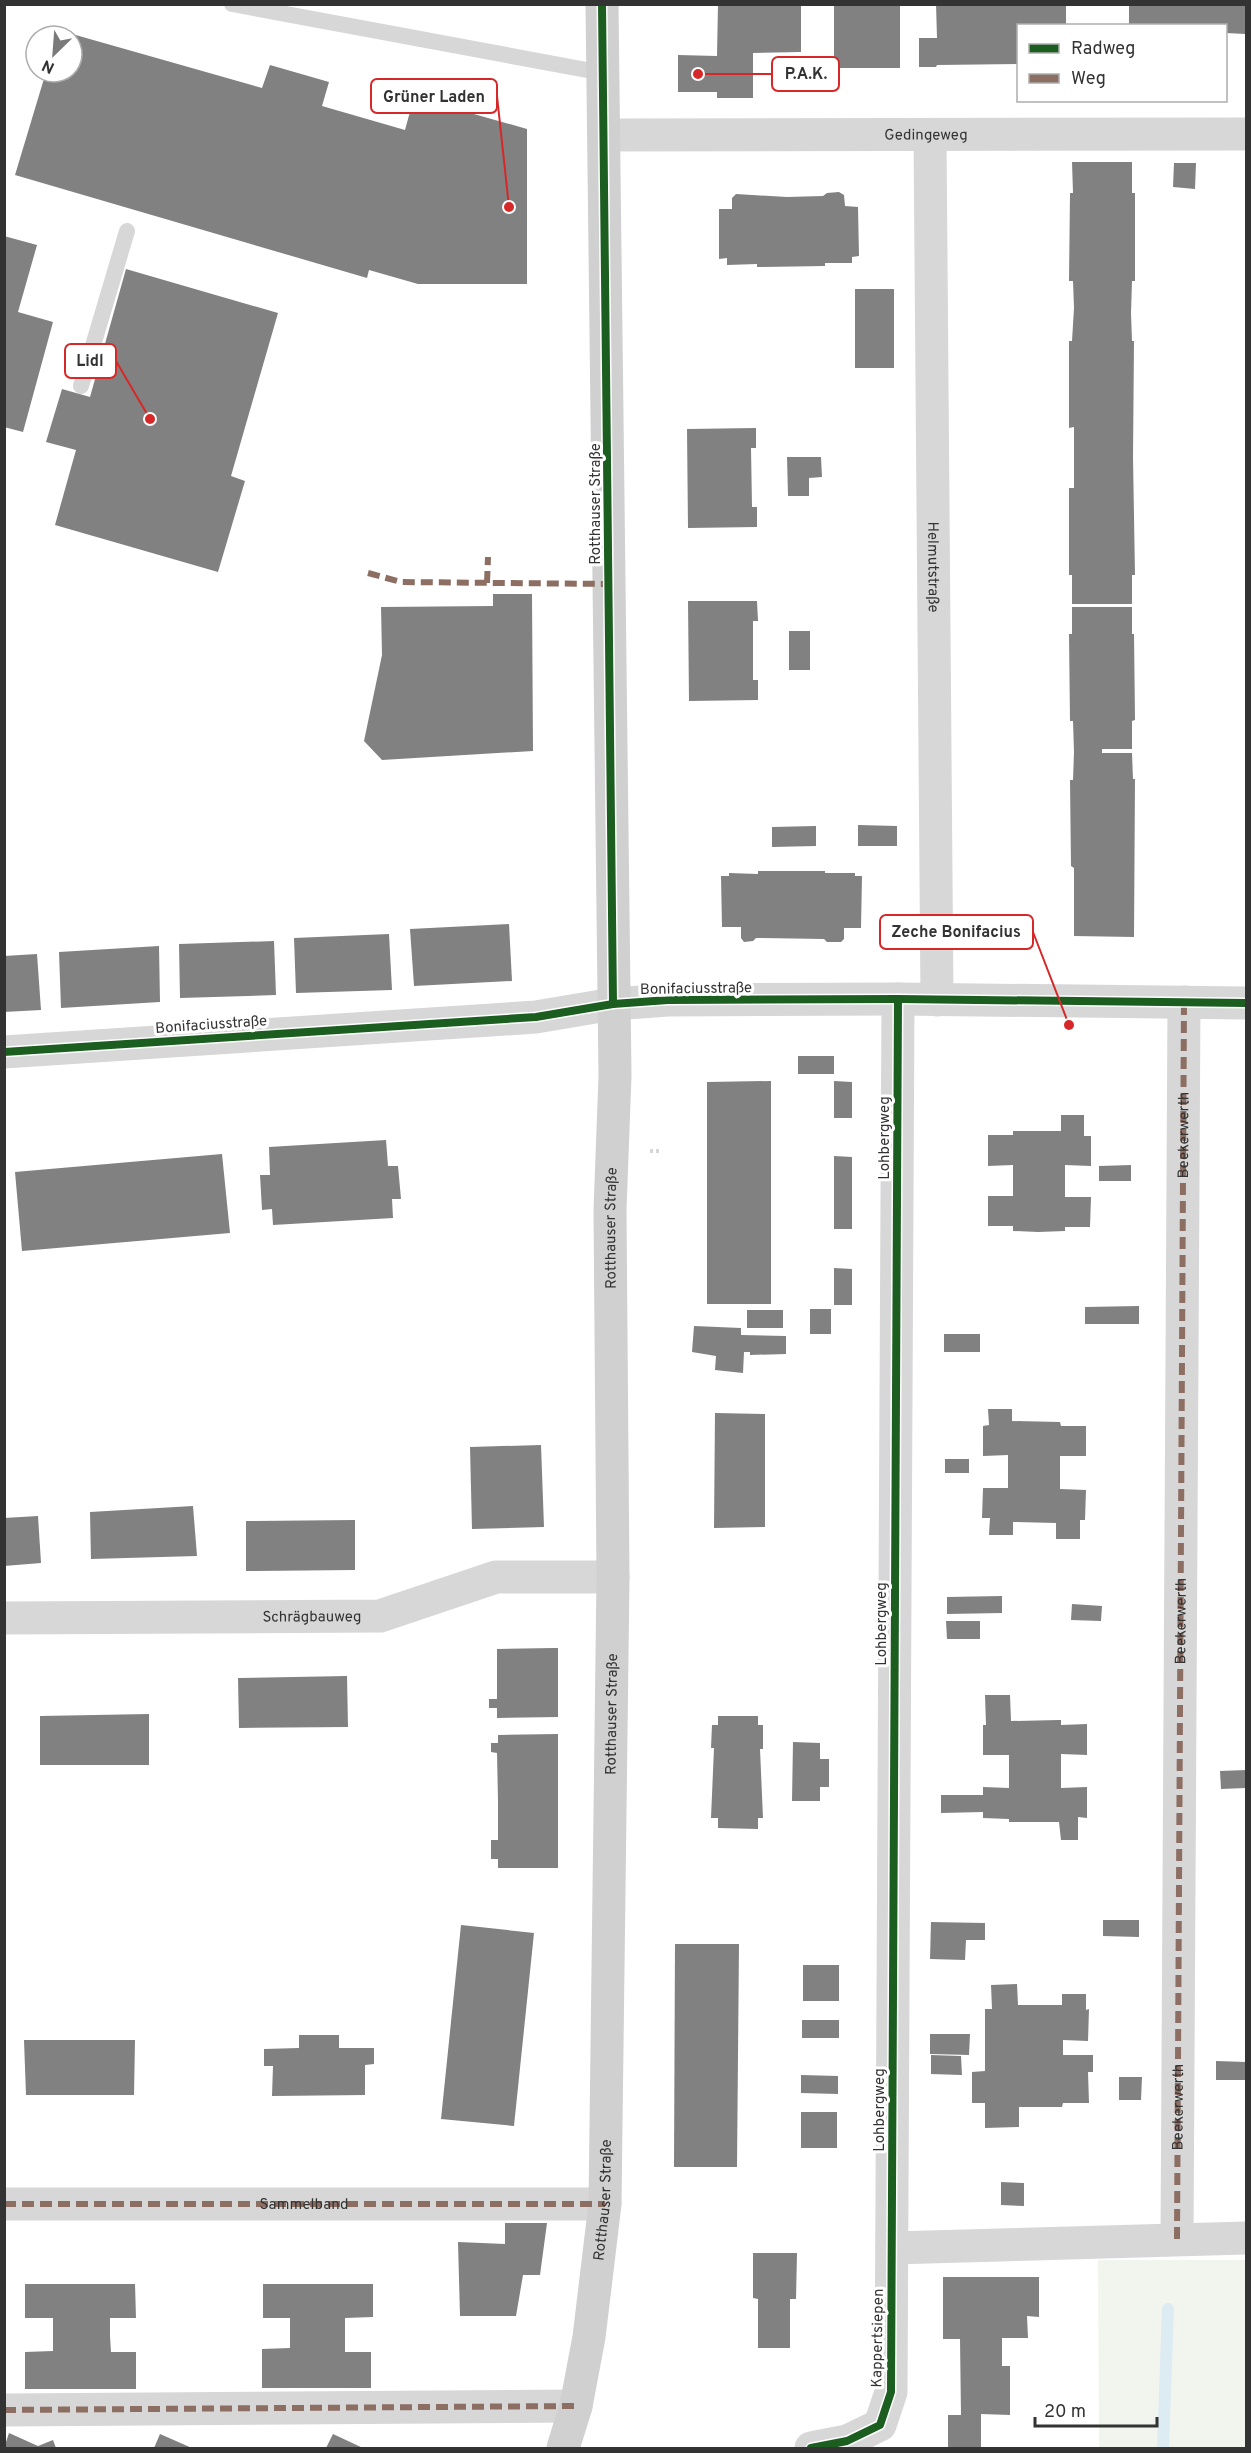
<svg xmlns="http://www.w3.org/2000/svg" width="1251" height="2453" font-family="Overpass,sans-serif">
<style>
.green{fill:#f1f5ed}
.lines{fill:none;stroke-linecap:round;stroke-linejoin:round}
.stream{stroke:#ddebf3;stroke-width:12}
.building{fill:#818181}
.path{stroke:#d6d6d6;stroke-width:4;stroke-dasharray:3 3;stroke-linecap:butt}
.lane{stroke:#d7d7d7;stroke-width:16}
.street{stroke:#d7d7d7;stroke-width:33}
.secondary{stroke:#d0d0d0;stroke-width:33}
.quiet{stroke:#8d6e63;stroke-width:6;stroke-dasharray:12 6;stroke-linecap:butt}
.cycleway-casing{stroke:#fff;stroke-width:11}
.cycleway{stroke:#1b5e20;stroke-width:8}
.labels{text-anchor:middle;stroke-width:6;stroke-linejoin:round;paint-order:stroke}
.street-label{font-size:15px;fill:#333;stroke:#fff}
.leader{fill:none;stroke:#d62828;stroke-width:2}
.callout-dot{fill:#d62828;stroke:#fff;stroke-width:2}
.callout{fill:#fff;stroke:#d62828;stroke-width:2}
.callout-label{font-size:16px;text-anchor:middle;font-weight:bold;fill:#333}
</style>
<rect width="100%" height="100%" fill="#fff"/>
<polygon class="green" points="1098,2260 1246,2260 1246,2448 1099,2448"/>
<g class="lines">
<polyline class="stream" points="1163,2448 1168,2309"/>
</g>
<g class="building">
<polygon points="718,4 801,4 801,52 753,53 753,98 717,98 717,92 678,92 678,55 717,56"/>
<rect x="834" y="4" width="66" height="64"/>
<polygon points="936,4 1066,4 1066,26 1018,26 1018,64 937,65 936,67 919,67 919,38 937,38"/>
<polygon points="1129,4 1245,4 1245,34 1226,33 1226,26 1129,26"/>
<polygon points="58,30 262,88 270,65 329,82 322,106 405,130 414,97 527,129 527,284 418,284 369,270 367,278 15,175 46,72 72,72 72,36 56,36"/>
<polygon points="1072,162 1132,162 1132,193 1135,193 1135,281 1132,281 1131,313 1132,341 1134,341 1133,457 1135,575 1132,575 1132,604 1072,604 1072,575 1069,575 1069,488 1074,488 1074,427 1069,428 1069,341 1072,341 1074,308 1073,281 1069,281 1070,193 1073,193"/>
<polygon points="1174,163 1196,163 1195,189 1173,187"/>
<polygon points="839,192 844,195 845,206 858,207 859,256 852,257 852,263 825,263 825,266 757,267 757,264 727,265 727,258 719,259 719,209 732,209 732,198 736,194 787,197 823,196 827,193"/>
<polygon points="4,236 37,245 18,312 53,322 23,432 4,427"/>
<polygon points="126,269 278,313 231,476 245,481 218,572 55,525 76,450 46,442 62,389 90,397"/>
<rect x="855" y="289" width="39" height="79"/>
<polygon points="756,428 756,448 751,448 752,507 757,507 757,527 688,528 687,429"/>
<polygon points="787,457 821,457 822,477 809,478 809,496 788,496"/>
<polygon points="493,594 532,594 533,751 382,760 364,741 382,655 381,607 493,606"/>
<polygon points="688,601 757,601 758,621 753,621 753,680 758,680 758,700 689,701"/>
<polygon points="1072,607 1132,607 1132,634 1134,634 1135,720 1132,721 1132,749 1102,749 1102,753 1132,753 1133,779 1135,779 1134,937 1074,936 1074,868 1071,866 1070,780 1073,780 1074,752 1073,721 1070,721 1069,634 1072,634"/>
<rect x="789" y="631" width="21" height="39"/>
<polygon points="858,825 897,826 897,846 858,846"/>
<polygon points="816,826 816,846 772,847 772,827"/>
<polygon points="758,871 825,871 825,873 855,873 855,876 862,876 861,928 844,928 844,939 841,942 827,942 824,939 756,938 753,941 744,942 741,938 741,927 722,927 721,876 729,876 729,873 758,874"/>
<polygon points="509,924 512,981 414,986 410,929"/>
<polygon points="389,934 392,990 296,993 294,938"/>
<polygon points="274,941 276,995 180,998 179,944"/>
<polygon points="159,946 160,1002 61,1008 59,952"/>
<polygon points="37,954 41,1010 4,1012 4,956"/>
<rect x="798" y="1056" width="36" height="18"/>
<polygon points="771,1081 771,1304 707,1304 707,1082"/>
<polygon points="834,1081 852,1082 852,1118 834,1118"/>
<polygon points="1061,1115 1084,1115 1084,1136 1091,1136 1091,1166 1065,1165 1065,1197 1091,1197 1090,1227 1065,1227 1065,1231 1038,1232 1013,1231 1013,1226 988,1226 988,1196 1013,1196 1013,1165 988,1166 988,1135 1013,1135 1013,1131 1061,1131"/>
<polygon points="386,1140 388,1166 398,1166 401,1199 392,1199 393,1218 273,1225 272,1209 262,1210 260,1175 270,1175 269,1147"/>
<polygon points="222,1154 230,1233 22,1251 15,1172"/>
<polygon points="834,1156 852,1157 852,1229 834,1229"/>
<polygon points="1131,1165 1131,1181 1099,1181 1099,1166"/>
<polygon points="834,1268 852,1269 852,1305 834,1305"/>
<polygon points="1139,1306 1139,1324 1085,1324 1085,1307"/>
<rect x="810" y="1309" width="21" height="25"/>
<rect x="747" y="1310" width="36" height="18"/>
<polygon points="694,1326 741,1328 741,1335 786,1336 786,1354 750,1355 750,1352 744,1352 743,1373 715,1370 716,1356 692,1352"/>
<rect x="944" y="1334" width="36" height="18"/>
<polygon points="988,1409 1012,1409 1012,1421 1060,1422 1061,1426 1086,1426 1086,1456 1060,1456 1060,1489 1086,1490 1085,1520 1080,1520 1080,1539 1056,1539 1056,1523 1013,1522 1013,1535 989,1535 990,1518 982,1518 983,1488 1008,1488 1008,1455 983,1456 983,1426 989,1425"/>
<polygon points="715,1413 765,1414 765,1527 714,1528"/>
<polygon points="541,1445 544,1527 472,1529 470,1447"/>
<rect x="945" y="1459" width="24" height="14"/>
<polygon points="193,1506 197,1556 91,1559 90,1512"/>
<polygon points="38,1516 41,1563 4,1566 4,1518"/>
<polygon points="355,1520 355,1570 246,1571 246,1521"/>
<polygon points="1002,1596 1002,1613 947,1614 947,1597"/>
<polygon points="1072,1604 1102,1606 1101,1621 1071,1620"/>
<polygon points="946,1621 980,1621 980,1639 947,1639"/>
<polygon points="554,1648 558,1648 558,1717 497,1718 497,1708 489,1708 489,1699 497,1699 497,1649"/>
<polygon points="347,1676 348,1727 239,1728 238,1678"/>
<polygon points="985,1695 1010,1695 1011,1721 1059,1720 1061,1720 1061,1725 1087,1724 1087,1755 1061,1754 1061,1788 1087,1787 1087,1818 1078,1817 1078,1840 1061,1840 1059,1822 1009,1822 1009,1819 983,1818 983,1812 941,1813 941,1795 983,1795 983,1787 1009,1788 1009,1755 983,1755 983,1725 986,1725"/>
<polygon points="149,1714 149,1765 40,1765 40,1716"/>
<polygon points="718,1716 758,1716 758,1725 763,1725 763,1749 760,1749 763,1818 758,1818 758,1829 718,1828 718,1818 711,1818 714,1748 711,1748 712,1725 718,1725"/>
<polygon points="558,1734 558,1868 498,1868 498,1859 491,1859 491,1840 498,1840 498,1801 497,1753 491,1752 491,1743 498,1743 498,1735"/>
<polygon points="793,1742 820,1743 820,1759 829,1759 829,1787 820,1787 820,1801 792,1801"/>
<polygon points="1246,1770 1246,1788 1221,1789 1220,1771"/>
<polygon points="1103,1920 1139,1920 1139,1937 1103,1936"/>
<polygon points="931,1922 985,1923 985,1940 966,1940 965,1960 930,1959"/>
<polygon points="461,1925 534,1933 514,2126 441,2119"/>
<polygon points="675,1944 739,1944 737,2167 674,2167"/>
<rect x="803" y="1965" width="36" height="36"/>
<polygon points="1017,1984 1018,2005 1062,2005 1062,1994 1086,1994 1086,2010 1089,2009 1088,2041 1063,2040 1063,2055 1093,2055 1093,2072 1088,2072 1089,2103 1063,2103 1062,2107 1019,2107 1019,2127 985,2128 985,2103 972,2103 972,2072 985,2071 985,2009 992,2009 991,1985"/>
<rect x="802" y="2020" width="37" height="18"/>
<polygon points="930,2034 970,2034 969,2055 930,2054"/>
<polygon points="299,2035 339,2035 339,2048 374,2048 374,2064 365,2065 365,2095 272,2096 273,2066 264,2066 264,2049 299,2048"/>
<polygon points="24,2040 135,2040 134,2095 26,2095"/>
<polygon points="931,2055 961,2056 962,2075 931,2074"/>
<polygon points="1216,2061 1246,2062 1246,2080 1216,2080"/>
<polygon points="801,2075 838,2076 838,2094 801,2093"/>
<polygon points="1119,2077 1142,2077 1141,2100 1119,2100"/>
<rect x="801" y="2112" width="36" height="36"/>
<polygon points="1001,2182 1024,2183 1024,2206 1001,2205"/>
<polygon points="505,2223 547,2223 540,2275 523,2275 516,2316 460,2316 458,2242 505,2244"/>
<polygon points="753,2253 797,2253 796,2299 790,2299 790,2348 758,2348 758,2299 753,2298"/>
<polygon points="943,2277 1039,2277 1039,2317 1027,2316 1028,2338 1002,2338 1002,2366 1010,2366 1010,2415 981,2414 981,2448 948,2448 948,2415 961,2415 960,2339 943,2339"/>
<polygon points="25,2284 135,2284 136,2318 110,2318 110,2336 111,2352 136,2352 136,2389 25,2389 25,2352 53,2351 53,2318 25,2318"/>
<polygon points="263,2284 373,2284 373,2317 345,2318 345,2352 371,2352 371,2388 262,2388 262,2349 290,2348 290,2318 263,2318"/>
<polygon points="9,2433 38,2446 53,2440 56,2448 4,2448"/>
<polygon points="160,2434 192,2448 154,2448"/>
<polygon points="333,2434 363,2448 326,2448"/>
</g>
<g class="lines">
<polyline class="path" points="650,1151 659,1151"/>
<g class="lane">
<polyline points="232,4 603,73"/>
<polyline points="81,386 127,231"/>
</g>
<g class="street">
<path id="s1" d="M605 135 1246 134"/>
<path id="s2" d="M930 135 937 1000"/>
<polyline points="4,1052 536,1017 613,1004 668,1000 898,999 1246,1003"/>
<path id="s3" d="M4 1618 380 1616 496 1577H613"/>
<path id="s4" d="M4 2204H605"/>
<path id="s5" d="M1177 2239 1184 1002"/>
<polyline points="892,2248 1246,2238"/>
<polyline points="4,2410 576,2406"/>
<polyline points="811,2448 847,2441 880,2425 891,2392 898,999"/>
</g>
<path class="secondary" id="s6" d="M563 2448 576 2406 589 2337 605 2204 613 1577 610 1210 615 1076 602 4"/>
<g class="quiet">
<polyline points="368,573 401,582 609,584"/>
<polyline points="487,583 488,557"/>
<polyline points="4,2204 605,2204"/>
<polyline points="1177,2239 1184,1002"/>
<polyline points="4,2410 576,2406"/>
</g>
<g class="cycleway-casing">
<g id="cycleway">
<polyline points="602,4 613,1004"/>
<polyline points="4,1052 536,1017 613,1004 668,1000 898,999 1246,1003"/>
<polyline points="811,2448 847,2441 880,2425 891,2392 898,999"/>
</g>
</g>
<use href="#cycleway" class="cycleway"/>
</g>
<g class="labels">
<g class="street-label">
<text dy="5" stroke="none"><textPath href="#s1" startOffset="321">Gedingeweg</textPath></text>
<text transform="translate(595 504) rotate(-90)" y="5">Rotthauser Straße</text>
<text dy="5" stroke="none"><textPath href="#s2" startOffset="432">Helmutstraße</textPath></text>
<text transform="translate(696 988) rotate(-1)" y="5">Bonifaciusstraße</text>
<text transform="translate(211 1024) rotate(-4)" y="5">Bonifaciusstraße</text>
<text dy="5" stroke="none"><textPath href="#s5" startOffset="1104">Beekerwerth</textPath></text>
<text transform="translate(884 1138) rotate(-90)" y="5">Lohbergweg</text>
<text dy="5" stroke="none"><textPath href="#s6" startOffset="1224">Rotthauser Straße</textPath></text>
<text dy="5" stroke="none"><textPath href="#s3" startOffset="308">Schrägbauweg</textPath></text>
<text dy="5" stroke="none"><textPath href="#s5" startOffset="618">Beekerwerth</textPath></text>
<text transform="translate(881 1624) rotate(-90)" y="5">Lohbergweg</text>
<text dy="5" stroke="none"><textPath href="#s6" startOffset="738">Rotthauser Straße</textPath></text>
<text dy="5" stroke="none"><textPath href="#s5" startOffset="132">Beekerwerth</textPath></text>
<text transform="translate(879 2110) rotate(-90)" y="5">Lohbergweg</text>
<text dy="5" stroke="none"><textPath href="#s6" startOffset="252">Rotthauser Straße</textPath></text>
<text dy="5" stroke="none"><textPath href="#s4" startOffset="300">Sammelband</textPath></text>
<text transform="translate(877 2338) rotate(-89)" y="5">Kappertsiepen</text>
</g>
</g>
<path class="leader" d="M698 74L772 74M509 207L497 96M150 419L116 361M1069 1025L1033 932"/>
<g class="callout-dot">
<circle cx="698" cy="74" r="6"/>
<circle cx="509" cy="207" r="6"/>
<circle cx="150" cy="419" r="6"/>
<circle cx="1069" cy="1025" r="6"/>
</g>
<g class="callout">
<rect x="772" y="57" width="67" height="34" rx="6"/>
<rect x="371" y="79" width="126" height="34" rx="6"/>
<rect x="65" y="344" width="51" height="34" rx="6"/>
<rect x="880" y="915" width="153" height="34" rx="6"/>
</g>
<g class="callout-label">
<text x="806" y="79">P.A.K.</text>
<text x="434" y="102">Grüner Laden</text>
<text x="90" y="366">Lidl</text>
<text x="956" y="937">Zeche Bonifacius</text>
</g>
<rect width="1251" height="2453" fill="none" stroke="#333333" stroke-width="12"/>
<rect x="1017" y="24" width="210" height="78" fill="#ffffff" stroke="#adadad" stroke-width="1.5"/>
<rect x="1029" y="44" width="30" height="9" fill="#1b5e20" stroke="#adadad" stroke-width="1.5"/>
<text x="1071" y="54" font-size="18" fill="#333333">Radweg</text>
<rect x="1029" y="74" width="30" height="9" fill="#8d6e63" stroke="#adadad" stroke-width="1.5"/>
<text x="1071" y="84" font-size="18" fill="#333333">Weg</text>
<g transform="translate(54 54) rotate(205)"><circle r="28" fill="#ffffff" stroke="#adadad" stroke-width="1.5"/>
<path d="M0-4.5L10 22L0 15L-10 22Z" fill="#7a7a7a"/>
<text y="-9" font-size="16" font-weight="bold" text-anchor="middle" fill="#333333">N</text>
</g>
<path d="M1035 2417v9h122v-9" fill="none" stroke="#333333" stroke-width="3"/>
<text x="1044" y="2417" font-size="18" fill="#333333" stroke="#ffffff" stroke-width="4.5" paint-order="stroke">20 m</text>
</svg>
